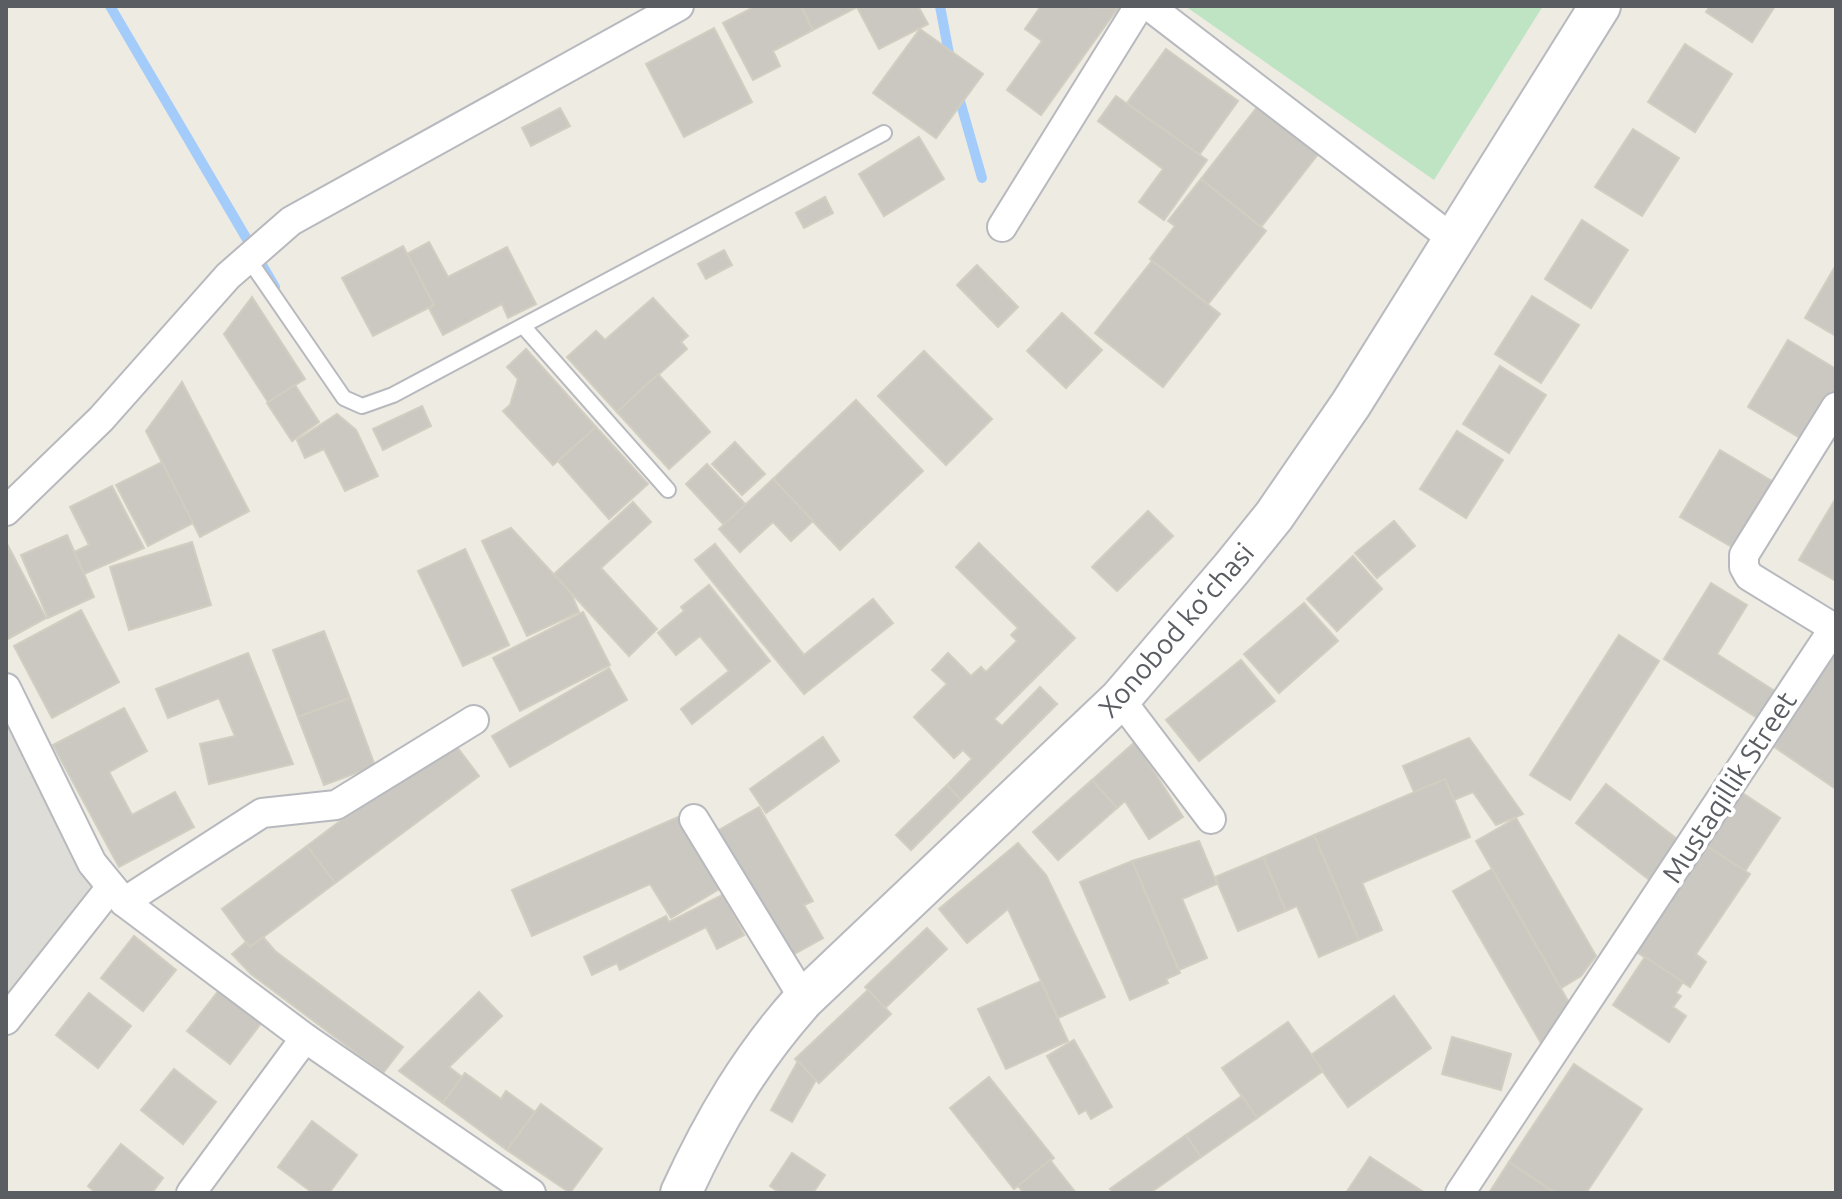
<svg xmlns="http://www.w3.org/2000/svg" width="1842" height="1199" font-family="Ubuntu,sans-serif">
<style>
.industrial{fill:#deddd7}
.green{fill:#bfe4c3}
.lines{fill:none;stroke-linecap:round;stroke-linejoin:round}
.stream{stroke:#a4ccfb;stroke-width:10}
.building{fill:#cac8c1;stroke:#d1cec1;stroke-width:2}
.service-casing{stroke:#b7b9be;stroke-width:18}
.minor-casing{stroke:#b7b9be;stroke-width:32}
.secondary-casing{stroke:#b8bac0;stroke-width:44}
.service{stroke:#fff;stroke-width:14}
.minor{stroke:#fff;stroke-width:28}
.secondary{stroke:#fff;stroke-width:40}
.labels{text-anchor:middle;stroke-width:8;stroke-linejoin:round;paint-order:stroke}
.street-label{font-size:28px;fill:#5a5d62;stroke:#fff}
</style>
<rect width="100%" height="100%" fill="#edebe2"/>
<polygon class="industrial" points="6,714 93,884 6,997"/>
<polygon class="green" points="1185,6 1543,6 1434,180"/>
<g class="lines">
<g class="stream">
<polyline points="110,6 275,287"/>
<polyline points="940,6 950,59"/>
<polyline points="958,94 982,178"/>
</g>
</g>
<g class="building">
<polygon points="756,6 801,6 813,30 773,51 780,66 753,80 723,23"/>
<polygon points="801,6 918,6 928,24 879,49 857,7 813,30"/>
<polygon points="1041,6 1118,8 1041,115 1007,90 1042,41 1025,29"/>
<polygon points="1710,6 1775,6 1752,42 1706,12"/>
<polygon points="714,28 752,102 684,137 646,64"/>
<polygon points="920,29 983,74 936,138 873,93"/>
<polygon points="1685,44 1732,74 1695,132 1648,102"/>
<polygon points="1166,49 1238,101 1199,155 1127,103"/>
<polygon points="1116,96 1207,160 1164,220 1139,202 1163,169 1098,121"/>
<polygon points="1258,106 1319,153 1261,227 1201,179"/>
<polygon points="560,108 570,126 531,146 522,128"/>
<polygon points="1633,129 1679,158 1642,216 1595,187"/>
<polygon points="919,137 944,179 884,216 859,174"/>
<polygon points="1201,179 1266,231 1208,304 1150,259 1175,226 1168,221"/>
<polygon points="825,197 833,213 804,228 796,213"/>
<polygon points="1582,220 1628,250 1591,308 1545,279"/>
<polygon points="429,242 448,277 507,247 536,304 508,318 502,304 443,335 429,308 434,305 407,254"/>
<polygon points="403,246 434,305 373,336 342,278"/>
<polygon points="724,250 732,265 706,279 698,264"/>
<polygon points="1152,261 1220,314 1163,387 1095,333"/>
<polygon points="977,265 1018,307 998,327 957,285"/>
<polygon points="1836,265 1836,336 1805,318"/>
<polygon points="1532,296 1579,325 1541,383 1495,354"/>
<polygon points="252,297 305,379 268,402 224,334"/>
<polygon points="653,298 688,336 681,342 687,349 617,412 567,357 596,331 605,340"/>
<polygon points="1062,313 1102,350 1066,388 1027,351"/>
<polygon points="1788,340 1836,369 1836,390 1805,441 1748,407"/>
<polygon points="526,349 596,427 553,465 503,411 510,405 518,379 507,367"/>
<polygon points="924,351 992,419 946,465 878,396"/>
<polygon points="1500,366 1546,395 1509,453 1463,424"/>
<polygon points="658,374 710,432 669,469 617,412"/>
<polygon points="182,382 249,511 200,537 146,431"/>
<polygon points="295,385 319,422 292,441 267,403"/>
<polygon points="856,400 923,471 840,550 773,479"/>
<polygon points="422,406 431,426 383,450 373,429"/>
<polygon points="337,414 356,430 378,476 345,491 324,449 305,458 297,440"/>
<polygon points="596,427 648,484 609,519 558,461"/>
<polygon points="1457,431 1503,460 1466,518 1420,489"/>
<polygon points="735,442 765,474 742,495 712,464"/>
<polygon points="1720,450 1777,484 1737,550 1680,517"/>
<polygon points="162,462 193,523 148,546 116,485"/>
<polygon points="707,464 746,505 724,525 686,484"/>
<polygon points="773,479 813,521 791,541 773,522 740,552 719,529"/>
<polygon points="112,486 144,548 84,574 74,552 89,545 70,507"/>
<polygon points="1836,498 1836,581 1799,560"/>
<polygon points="633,502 651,522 601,568 657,629 629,656 554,574"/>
<polygon points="1148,511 1173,536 1117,591 1092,567"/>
<polygon points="1394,521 1415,546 1377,578 1355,553"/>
<polygon points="511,528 571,593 579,612 527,636 482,541"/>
<polygon points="67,535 94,597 48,618 21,555"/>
<polygon points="6,542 46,618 6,640"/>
<polygon points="192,542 211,605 129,630 110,567"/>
<polygon points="979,543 1075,638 994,719 1002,726 1040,687 1057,704 961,800 947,785 972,759 963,750 954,758 914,717 947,684 932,670 948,653 971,676 981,667 986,672 1017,641 1011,635 1018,628 956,567"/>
<polygon points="715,544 804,655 873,599 893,623 804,694 695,560"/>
<polygon points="465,549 509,645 463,666 418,571"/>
<polygon points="1353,556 1382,589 1337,631 1307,599"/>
<polygon points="1711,583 1747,605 1717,654 1784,697 1767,724 1664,659"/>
<polygon points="709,585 770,661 692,724 681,709 729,671 700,636 676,655 658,633 684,611 681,607"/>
<polygon points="1304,603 1338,641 1279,693 1244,654"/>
<polygon points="81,610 119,682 52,718 14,646"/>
<polygon points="583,612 610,665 520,711 493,658"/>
<polygon points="324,631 350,698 298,717 273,650"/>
<polygon points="1619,635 1659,661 1570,800 1530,775"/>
<polygon points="1836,643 1836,789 1767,742"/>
<polygon points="248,653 293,764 209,784 200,744 235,736 219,698 168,718 156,689"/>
<polygon points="1241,660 1275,701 1199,761 1166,720"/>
<polygon points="609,668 627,700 510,767 492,736"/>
<polygon points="350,698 375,766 324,785 298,717"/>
<polygon points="124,708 147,751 109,772 132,815 175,792 194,827 119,867 53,745"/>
<polygon points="823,737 839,761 766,813 750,789"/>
<polygon points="1469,738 1523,814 1496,825 1473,792 1454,800 1445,779 1414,792 1403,766"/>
<polygon points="1135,742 1183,817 1149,839 1125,801 1117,808 1092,780"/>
<polygon points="454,743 479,776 335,883 307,846 396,779"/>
<polygon points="1445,779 1470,837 1362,883 1382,930 1359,940 1314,835"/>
<polygon points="1092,780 1117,808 1058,860 1033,832"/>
<polygon points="1606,784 1686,846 1656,885 1576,823"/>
<polygon points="947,785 961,800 911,850 896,835"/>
<polygon points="1735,788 1780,818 1745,871 1699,841"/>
<polygon points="759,807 813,901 804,905 823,938 789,957 717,831"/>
<polygon points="678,817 721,888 671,918 650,884 532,936 512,890"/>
<polygon points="1516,818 1596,956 1581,976 1561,988 1476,841"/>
<polygon points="1314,835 1359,940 1319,957 1297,906 1286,911 1263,857"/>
<polygon points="1199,841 1217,884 1182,899 1207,958 1179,970 1132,861"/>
<polygon points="1699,841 1750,874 1696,954 1706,962 1690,987 1629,947"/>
<polygon points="1018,843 1046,875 1105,997 1058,1018 1008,909 967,943 939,909"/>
<polygon points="307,846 335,883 250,947 222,909"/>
<polygon points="1263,857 1286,911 1238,931 1215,877"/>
<polygon points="1132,861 1180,973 1166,979 1168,983 1130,1000 1080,882"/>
<polygon points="1492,869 1572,1008 1541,1043 1453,891"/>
<polygon points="724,894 744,935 717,949 706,927 620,970 617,963 592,975 584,957 666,916 669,922"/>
<polygon points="927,928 947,949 885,1008 865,987"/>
<polygon points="134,936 176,970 143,1011 101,978"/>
<polygon points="263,937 275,951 403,1047 383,1073 251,974 232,954 246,942 250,947"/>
<polygon points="1645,957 1683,982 1676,993 1681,996 1673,1007 1686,1016 1669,1042 1613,1005"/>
<polygon points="1041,981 1068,1041 1006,1069 978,1009"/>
<polygon points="220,989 262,1022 230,1064 187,1031"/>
<polygon points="868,990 891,1014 819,1083 795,1059"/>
<polygon points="479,992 502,1016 449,1067 462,1077 443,1103 399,1071"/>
<polygon points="89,993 131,1026 98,1068 56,1035"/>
<polygon points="1394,996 1431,1048 1348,1107 1311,1055"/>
<polygon points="1288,1022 1323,1071 1257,1118 1222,1068"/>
<polygon points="1452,1037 1511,1054 1501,1090 1442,1074"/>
<polygon points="1074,1040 1112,1107 1091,1119 1086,1110 1079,1114 1047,1056"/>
<polygon points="798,1061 816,1080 792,1122 771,1110"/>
<polygon points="1574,1064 1642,1109 1586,1193 1556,1193 1509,1162"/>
<polygon points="174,1069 216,1102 183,1144 141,1110"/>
<polygon points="465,1073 501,1099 506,1091 535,1112 507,1150 443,1103"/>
<polygon points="989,1077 1054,1158 1014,1189 950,1108"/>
<polygon points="1242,1096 1257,1118 1201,1157 1186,1135"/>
<polygon points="541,1104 602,1149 570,1193 507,1150"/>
<polygon points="312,1121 357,1155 329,1193 313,1193 278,1167"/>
<polygon points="1186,1135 1201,1157 1150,1193 1114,1193 1110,1189"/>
<polygon points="121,1144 163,1178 152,1193 96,1193 88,1186"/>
<polygon points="792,1153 825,1175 813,1193 780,1193 770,1186"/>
<polygon points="1370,1157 1425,1193 1346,1193"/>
<polygon points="1050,1160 1076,1193 1024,1193 1018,1186"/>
<polygon points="1509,1162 1551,1190 1549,1193 1489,1193"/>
</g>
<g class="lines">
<g class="service-casing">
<g id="service">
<polyline points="247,257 344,398 362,406 393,395 884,133"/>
<polyline points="523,326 668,490"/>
</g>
</g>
<g class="minor-casing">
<g id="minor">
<polyline points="1149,6 1454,240"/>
<polyline points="1002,227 1139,6"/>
<polyline points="6,511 101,419 228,276 291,221 679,6"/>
<polyline points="6,688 92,863 124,902 305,1038 531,1193"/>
<polyline points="1120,699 1211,819"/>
<polyline points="694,819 804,999"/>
<polyline points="124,902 262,813 336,805 474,720"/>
<polyline points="6,1020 111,887"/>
<polyline points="191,1193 305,1038"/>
<polyline points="1460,1193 1834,628 1749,576 1744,567 1744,555 1836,407"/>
</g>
</g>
<g class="secondary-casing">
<path id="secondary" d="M681 1193C714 1121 751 1058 804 999L1120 699 1232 568 1274 516 1351 404 1600 6"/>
</g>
<use href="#service" class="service"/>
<use href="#minor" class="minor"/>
<use href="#secondary" class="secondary"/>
</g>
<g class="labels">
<g class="street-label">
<text transform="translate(1176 630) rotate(-49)" y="10">Xonobod koʻchasi</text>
<text transform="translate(1729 787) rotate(-57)" y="10">Mustaqillik Street</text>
</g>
</g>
<rect width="1842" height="1199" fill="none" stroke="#5a5d62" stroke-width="16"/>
</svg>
